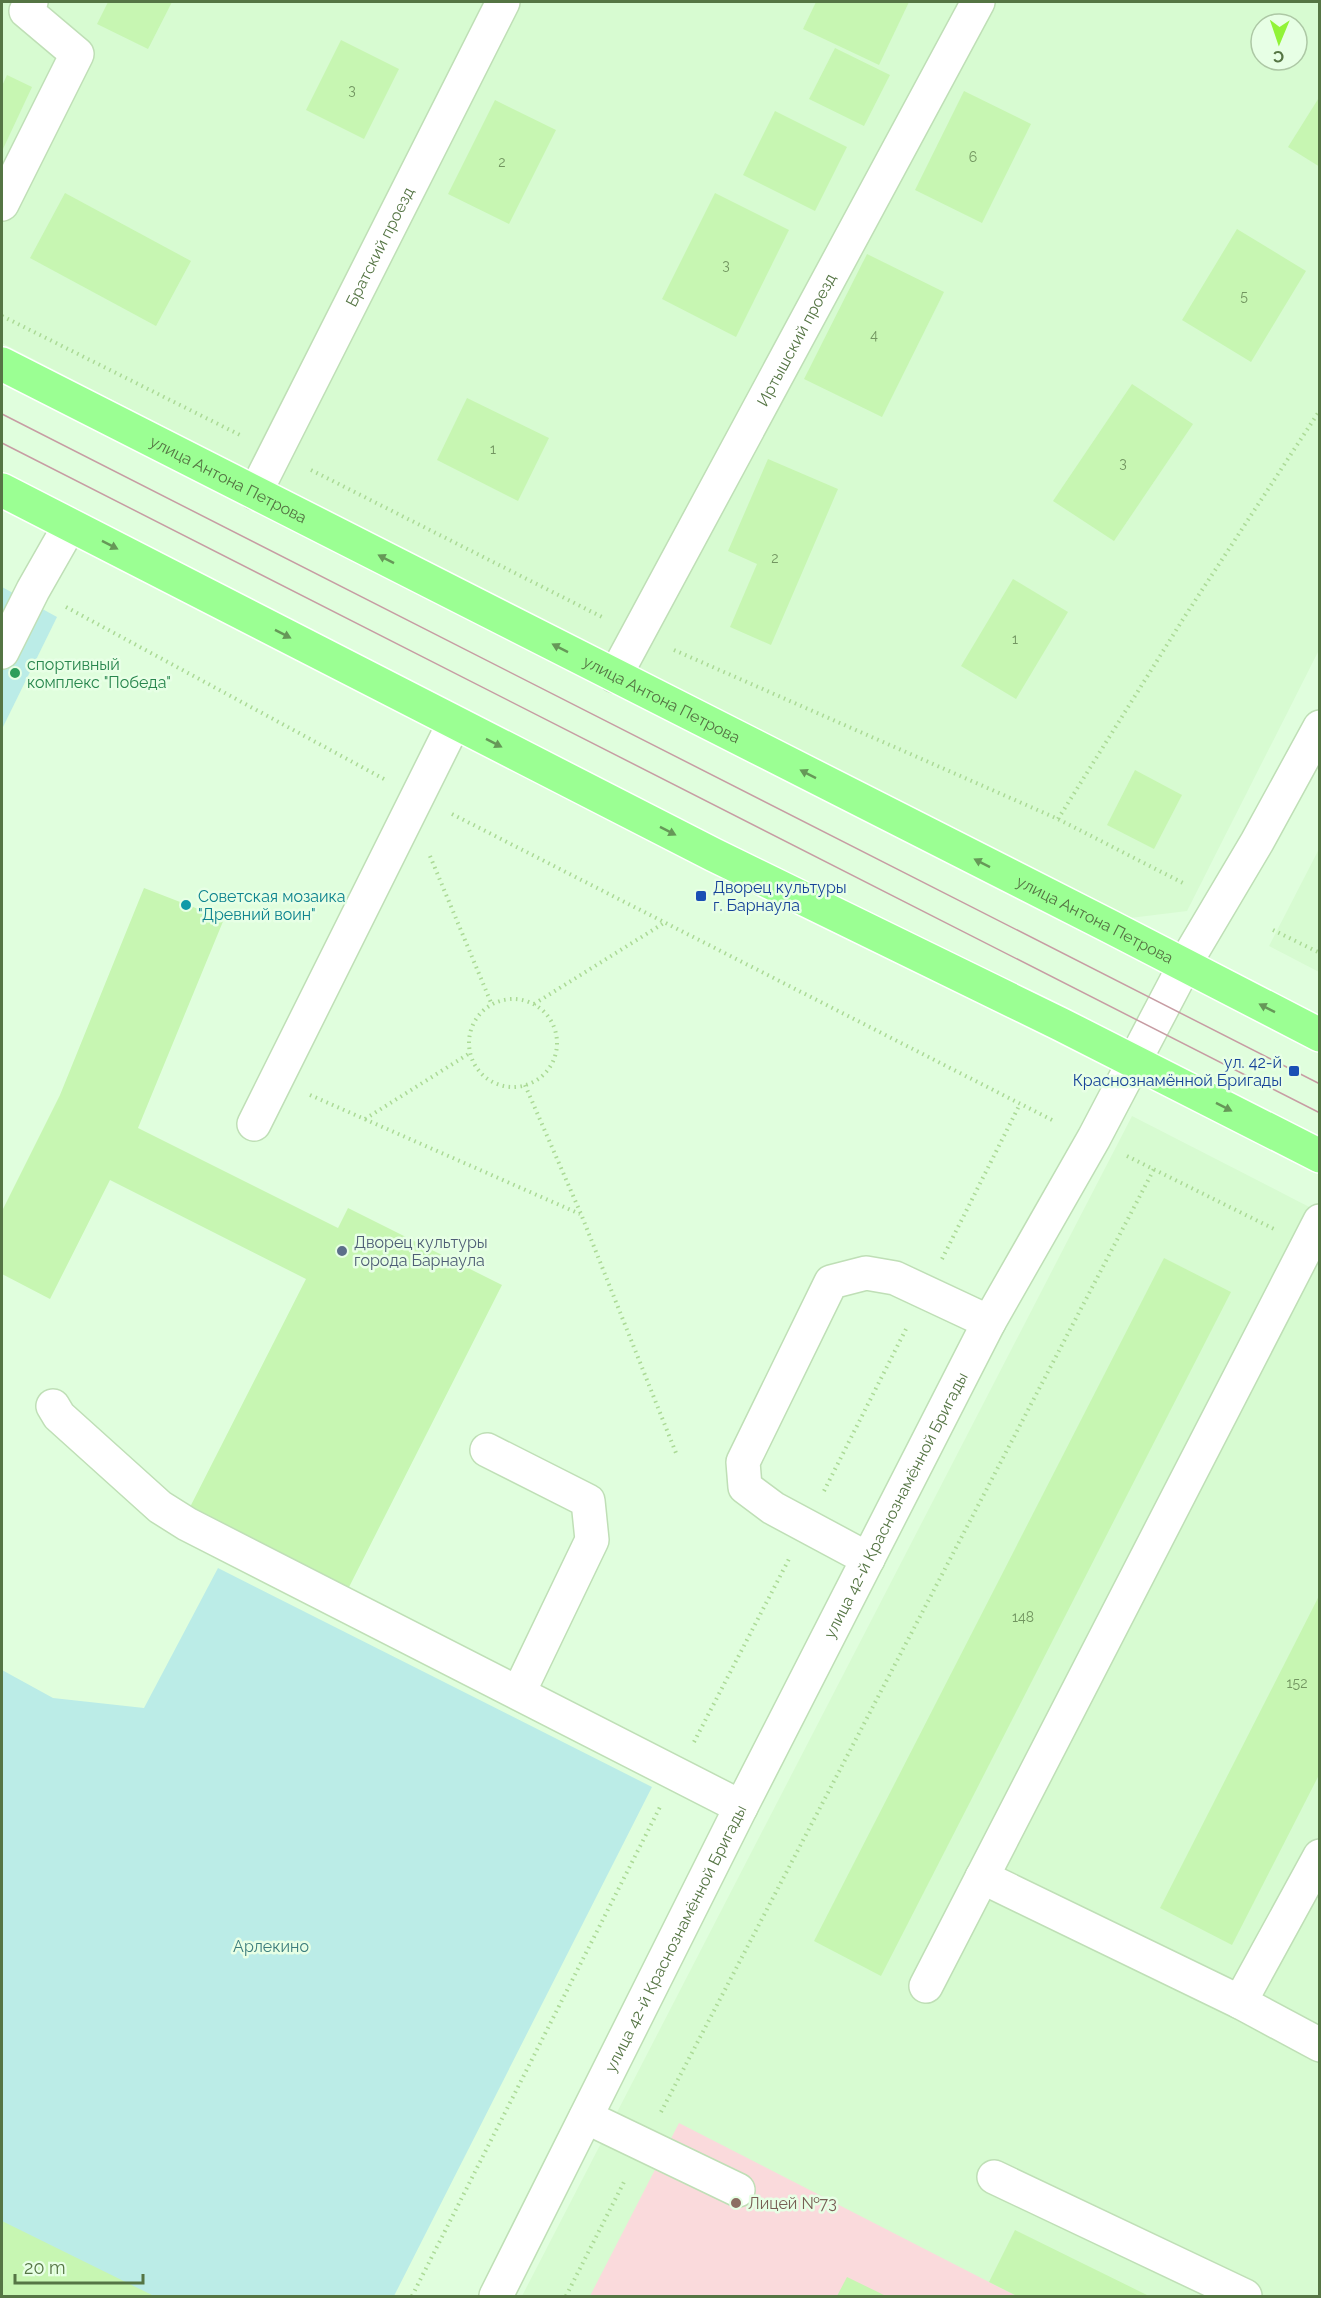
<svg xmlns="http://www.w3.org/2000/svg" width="1321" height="2298" font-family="Raleway,sans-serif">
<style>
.residential{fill:#d7fbd1;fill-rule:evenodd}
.education{fill:#fadadc}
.green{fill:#bbece7}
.building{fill:#c7f6b2}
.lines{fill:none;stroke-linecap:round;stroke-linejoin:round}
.minor-casing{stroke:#bfdfb6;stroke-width:36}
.major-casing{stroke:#fff;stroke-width:36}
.path{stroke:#abda96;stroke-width:4;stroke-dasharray:1.5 4.5;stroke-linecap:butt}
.minor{stroke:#fff;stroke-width:33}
.major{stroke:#9bff93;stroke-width:33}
.tram{stroke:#c79ca3;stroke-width:1.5}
.oneway{fill:#669858}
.leisure-dot{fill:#2e9e5b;stroke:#e7ffe5;stroke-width:2}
.transit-dot{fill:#1a4fb4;stroke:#e7ffe5;stroke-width:2}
.culture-dot{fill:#0f9aa8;stroke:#e7ffe5;stroke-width:2}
.service-dot{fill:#5c6f8a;stroke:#e7ffe5;stroke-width:2}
.education-dot{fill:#8d6e63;stroke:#e7ffe5;stroke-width:2}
.labels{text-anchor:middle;stroke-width:5;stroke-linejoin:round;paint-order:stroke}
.number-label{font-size:14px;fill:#729560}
.street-label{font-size:16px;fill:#557544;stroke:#e7ffe5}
.leisure-label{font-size:16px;fill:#27864d;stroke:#e7ffe5;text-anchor:start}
.transit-label{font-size:16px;fill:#164399;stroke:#e7ffe5;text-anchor:start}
.culture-label{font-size:16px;fill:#0d838f;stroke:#e7ffe5;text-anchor:start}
.service-label{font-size:16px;fill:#4e5e75;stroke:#e7ffe5;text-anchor:start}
.park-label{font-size:16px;fill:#3b7c7c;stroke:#e7ffe5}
.education-label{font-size:16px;fill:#785e54;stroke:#e7ffe5;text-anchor:start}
</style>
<rect width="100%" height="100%" fill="#e0fedd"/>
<g class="residential">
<path d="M2 2H1319V650L1187 911 1122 919 2 343ZM1261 24H1297V60H1261Z"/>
<polygon points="1319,849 1320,972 1319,972 1269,946"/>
<polygon points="1132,1116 1319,1212 1319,2296 522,2296"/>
</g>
<polygon class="education" points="679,2123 989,2282 1017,2296 590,2296"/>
<g class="green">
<polygon points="2,587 57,617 2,729"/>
<polygon points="218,1568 652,1787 394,2296 2,2296 2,1670 53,1698 144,1708"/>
</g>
<g class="building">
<polygon points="108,2 172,2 148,49 97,24"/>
<polygon points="816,2 909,2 879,65 803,29"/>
<polygon points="341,40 399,69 364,139 306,110"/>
<polygon points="835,48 890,75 864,126 809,99"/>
<polygon points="7,75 32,87 2,151 2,86"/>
<polygon points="964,91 1031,124 982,223 915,190"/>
<polygon points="1320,96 1320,167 1288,147"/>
<polygon points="495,100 556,130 509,224 448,194"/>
<polygon points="775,111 847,147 815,211 743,175"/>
<polygon points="65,193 191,261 156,326 30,258"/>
<polygon points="715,193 789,230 736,337 662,299"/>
<polygon points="1237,229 1306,271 1251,362 1182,320"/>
<polygon points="867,254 944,292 882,417 804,379"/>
<polygon points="1132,384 1193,424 1114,541 1053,501"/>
<polygon points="467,398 549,438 518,501 437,460"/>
<polygon points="768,459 838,489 771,645 730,627 757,564 728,551"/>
<polygon points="1013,579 1068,612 1016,699 961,666"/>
<polygon points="1135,770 1182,795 1154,849 1107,825"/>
<polygon points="144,888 224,919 138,1128 338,1228 348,1208 502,1285 347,1591 188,1511 306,1279 110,1180 50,1299 2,1274 2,1211 60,1095"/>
<polygon points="1164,1258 1231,1292 881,1976 814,1941"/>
<polygon points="1320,1594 1320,1773 1232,1945 1160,1908"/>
<polygon points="2,2221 154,2296 2,2296"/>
<polygon points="1015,2230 1149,2296 1017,2296 989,2282"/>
<polygon points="847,2277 886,2296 837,2296"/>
</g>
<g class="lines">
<g class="minor-casing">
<g id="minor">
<polyline points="2,204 77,54 26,11 31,2"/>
<path id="s1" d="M255 493 503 2"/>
<polyline points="2,652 33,590 70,525"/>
<path id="s2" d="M615 676 978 2"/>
<polyline points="254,1124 454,723"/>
<polyline points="53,1406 59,1416 160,1507 187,1524 741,1807"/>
<polyline points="487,1450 588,1501 592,1540 519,1692"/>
<polyline points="868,1559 773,1508 745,1487 743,1462 831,1282 866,1273 895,1278 989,1322"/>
<polyline points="982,1877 1240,2002 1320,2045"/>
<polyline points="926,1986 1320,1221"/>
<polyline points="1240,2002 1320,1856"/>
<polyline points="586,2117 738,2190"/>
<polyline points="994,2177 1245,2296"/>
<path id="s3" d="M496 2296 741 1807 989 1322 1094 1138 1190 955 1257 842 1320 727"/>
</g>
</g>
<g class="major-casing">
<g id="major">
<path id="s4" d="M2 364 1109 926 1320 1035"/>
<polyline points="2,490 714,855 1060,1024 1320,1156"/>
</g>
</g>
<g class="path">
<polyline points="2,316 242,436"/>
<polyline points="311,470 604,618"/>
<polyline points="66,607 384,779"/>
<polyline points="674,650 1058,819 1183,883"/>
<polyline points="452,814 1056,1122"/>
<polyline points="1058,819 1185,616 1320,410"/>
<polyline points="430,856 492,1005"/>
<polyline points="1273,930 1320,953"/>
<circle cx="513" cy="1043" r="44"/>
<polyline points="534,1004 664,923"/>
<polyline points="525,1085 581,1214 676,1453"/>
<polyline points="310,1095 580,1214"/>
<polyline points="365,1119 470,1053"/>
<polyline points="1127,1156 1274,1229"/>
<polyline points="942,1259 1020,1104"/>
<polyline points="824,1491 907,1327"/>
<polyline points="694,1742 789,1559"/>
<polyline points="661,2112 1154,1169"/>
<polyline points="412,2296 660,1807"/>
<polyline points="566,2296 625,2180"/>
</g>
<use href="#minor" class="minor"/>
<use href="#major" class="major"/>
<g class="tram">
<polyline points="2,414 1320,1084"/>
<polyline points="2,443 1320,1113"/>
</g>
</g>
<defs><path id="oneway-solid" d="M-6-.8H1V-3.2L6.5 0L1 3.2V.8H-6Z" transform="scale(1.5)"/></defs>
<g class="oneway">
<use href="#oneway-solid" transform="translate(110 545) rotate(27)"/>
<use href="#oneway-solid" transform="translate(386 559) rotate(-153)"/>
<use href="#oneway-solid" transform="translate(283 634) rotate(27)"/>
<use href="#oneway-solid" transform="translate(560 648) rotate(-153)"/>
<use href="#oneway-solid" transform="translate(494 743) rotate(27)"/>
<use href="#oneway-solid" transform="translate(808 774) rotate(-153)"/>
<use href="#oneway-solid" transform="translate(668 831) rotate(27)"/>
<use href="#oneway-solid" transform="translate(982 863) rotate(-153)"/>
<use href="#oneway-solid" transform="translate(1267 1008) rotate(-153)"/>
<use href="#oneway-solid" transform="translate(1224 1107) rotate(27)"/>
</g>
<circle class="leisure-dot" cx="15" cy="673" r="6"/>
<g class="transit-dot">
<rect x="695" y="890" width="12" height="12" rx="3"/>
<rect x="1288" y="1065" width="12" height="12" rx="3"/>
</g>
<circle class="culture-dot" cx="186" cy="905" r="6"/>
<circle class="service-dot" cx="342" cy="1251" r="6"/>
<circle class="education-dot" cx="736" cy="2203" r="6"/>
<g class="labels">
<g class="number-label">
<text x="352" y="95">3</text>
<text x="973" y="162">6</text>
<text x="502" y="167">2</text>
<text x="726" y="270">3</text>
<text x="1244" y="301">5</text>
<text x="874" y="340">4</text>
<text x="493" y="454">1</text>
<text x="1123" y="468">3</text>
<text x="775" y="563">2</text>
<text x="1015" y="644">1</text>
<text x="1023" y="1622">148</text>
<text x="1297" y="1688">152</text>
</g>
<g class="street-label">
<text dy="6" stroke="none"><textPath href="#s1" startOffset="276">Братский проезд</textPath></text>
<text dy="6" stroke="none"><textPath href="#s2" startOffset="382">Иртышский проезд</textPath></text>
<text dy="6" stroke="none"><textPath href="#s4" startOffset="254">улица Антона Петрова</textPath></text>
<text dy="6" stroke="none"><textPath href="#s4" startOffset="740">улица Антона Петрова</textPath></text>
<text dy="6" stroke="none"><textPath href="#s4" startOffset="1226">улица Антона Петрова</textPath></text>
<text dy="6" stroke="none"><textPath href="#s3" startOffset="886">улица 42-й Краснознамённой Бригады</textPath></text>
<text dy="6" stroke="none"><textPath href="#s3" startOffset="400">улица 42-й Краснознамённой Бригады</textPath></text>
</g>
<g class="leisure-label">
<text x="27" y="670">спортивный<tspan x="27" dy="18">комплекс "Победа"</tspan></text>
</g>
<g class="transit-label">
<text x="713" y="893">Дворец культуры<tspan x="713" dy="18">г. Барнаула</tspan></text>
<text x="1282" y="1068" text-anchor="end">ул. 42-й<tspan x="1282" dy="18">Краснознамённой Бригады</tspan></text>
</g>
<g class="culture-label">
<text x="198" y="902">Советская мозаика<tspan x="198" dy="18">"Древний воин"</tspan></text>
</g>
<g class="service-label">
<text x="354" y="1248">Дворец культуры<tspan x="354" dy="18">города Барнаула</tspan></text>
</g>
<g class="park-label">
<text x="271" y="1952">Арлекино</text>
</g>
<g class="education-label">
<text x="748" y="2209">Лицей №73</text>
</g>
</g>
<rect width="1321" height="2298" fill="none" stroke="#557544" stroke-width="6"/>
<g transform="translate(1279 42) rotate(182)"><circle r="28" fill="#e7ffe5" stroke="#adc8a5" stroke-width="1.5"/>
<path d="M0-4.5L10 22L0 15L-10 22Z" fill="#91f337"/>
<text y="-9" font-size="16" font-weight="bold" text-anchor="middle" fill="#557544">С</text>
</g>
<path d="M15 2274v9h128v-9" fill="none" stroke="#557544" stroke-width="3"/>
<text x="24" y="2274" font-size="18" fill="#557544" stroke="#e7ffe5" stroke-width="4.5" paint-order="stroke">20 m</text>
</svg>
